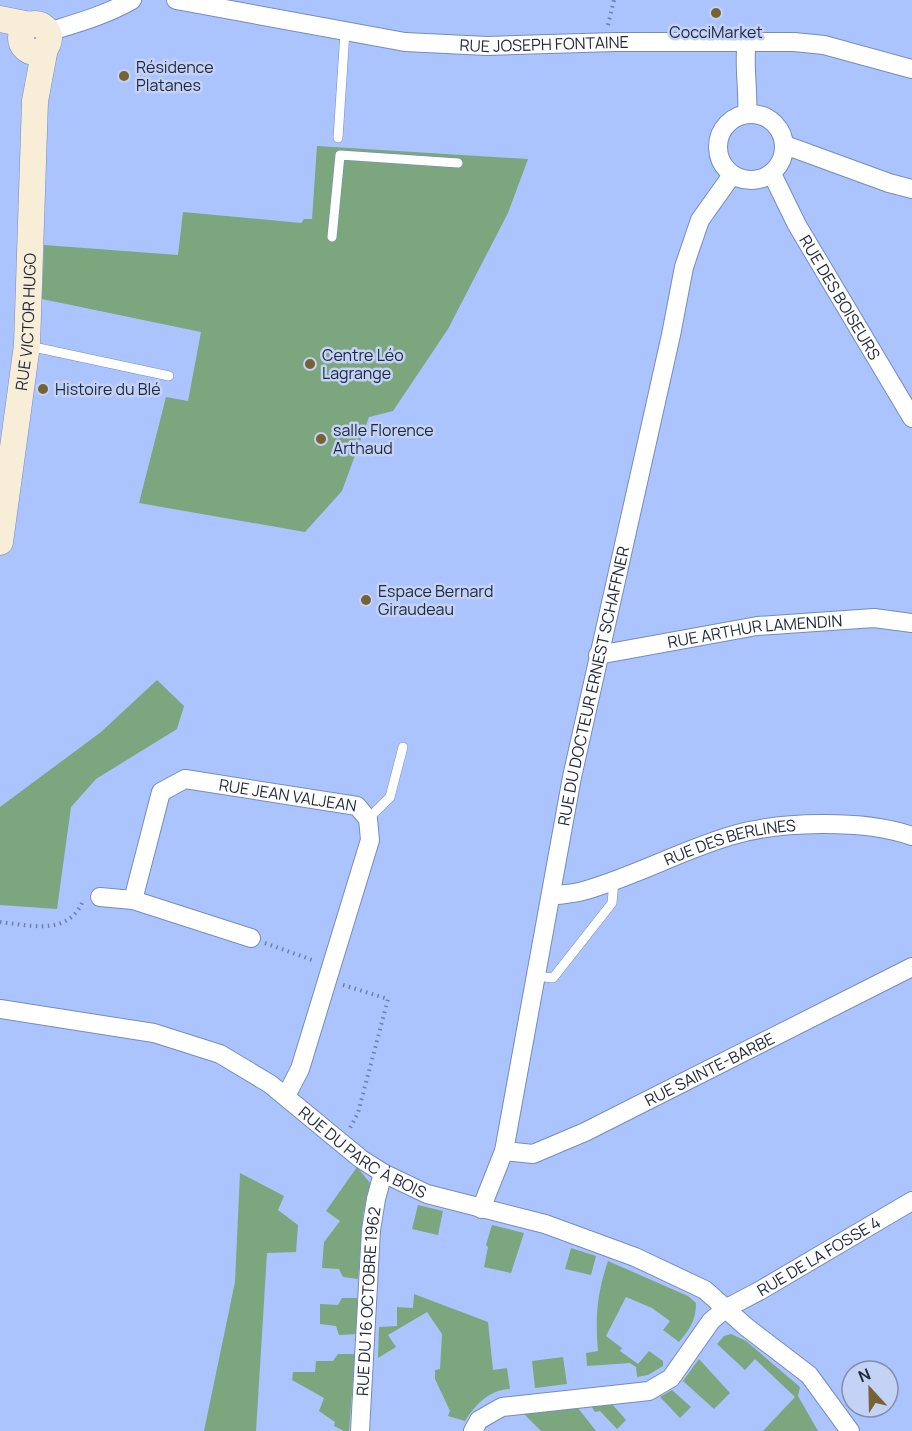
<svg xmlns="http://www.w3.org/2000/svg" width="912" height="1431" font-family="Manrope,sans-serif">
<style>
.green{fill:#7ba67e}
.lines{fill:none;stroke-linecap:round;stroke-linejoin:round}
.lane-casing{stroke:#748bc1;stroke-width:10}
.street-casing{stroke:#748bc1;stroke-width:20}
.secondary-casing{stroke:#748bc1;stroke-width:27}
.path{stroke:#6e7fa9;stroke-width:4;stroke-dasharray:1.5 4.5;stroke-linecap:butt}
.lane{stroke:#fff;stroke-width:9}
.street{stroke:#fff;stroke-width:18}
.secondary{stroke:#f8edd6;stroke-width:26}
.poi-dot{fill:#776232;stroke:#c3d2f5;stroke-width:2}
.labels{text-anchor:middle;stroke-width:5;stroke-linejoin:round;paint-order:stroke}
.poi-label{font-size:16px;fill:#1e273d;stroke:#c3d2f5;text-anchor:start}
.street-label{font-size:16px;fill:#1e273d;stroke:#c3d2f5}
</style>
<rect width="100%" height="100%" fill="#acc4fe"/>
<g class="green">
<polygon points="317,146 528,159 508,213 448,329 393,411 369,417 342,491 305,532 139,503 166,397 188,401 201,332 42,299 44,245 178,255 183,212 301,223 304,219 312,219"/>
<polygon points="157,680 184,706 177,729 96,779 71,807 57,909 0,905 0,807 101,732"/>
<polygon points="357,1167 370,1183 363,1214 358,1279 343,1277 339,1269 322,1268 324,1242 340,1221 326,1211"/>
<polygon points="240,1173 284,1196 278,1210 298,1225 296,1252 267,1253 256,1431 204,1431 235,1282"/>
<polygon points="418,1205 443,1211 438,1235 412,1229"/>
<polygon points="492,1225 524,1233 511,1273 484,1267 488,1247 486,1245"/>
<polygon points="571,1248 596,1256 591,1275 565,1269"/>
<path d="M608 1261 688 1296 696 1303C696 1320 690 1329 679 1342L663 1330 670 1321 652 1308 626 1297 606 1336 622 1348 620 1351 638 1364 649 1351 663 1361V1366L648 1375 637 1377 636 1367 630 1363 587 1366 586 1353 598 1351C595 1316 597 1294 608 1261Z"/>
<path d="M414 1294 488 1322 493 1370 507 1368 510 1389C489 1390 476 1404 465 1421L448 1416 450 1411 435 1379V1370L440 1369 442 1334 427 1312 388 1335 396 1347 378 1358 379 1327 397 1326V1307L413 1308Z"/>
<polygon points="342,1298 357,1298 357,1334 339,1335 336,1326 320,1324 320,1304 338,1305"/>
<polygon points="731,1334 746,1341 800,1387 798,1396 818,1431 763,1431 795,1397 755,1359 745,1370 717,1344 724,1336"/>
<polygon points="338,1354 355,1354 349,1431 344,1431 334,1426 335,1422 319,1411 324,1398 292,1380 293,1372 315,1372 316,1361 333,1361"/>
<polygon points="563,1357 567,1384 535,1388 532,1361"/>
<polygon points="699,1359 730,1393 714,1409 683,1381"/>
<polygon points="672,1390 691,1407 680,1418 660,1397"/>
<polygon points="612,1404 626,1420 617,1429 600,1411 595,1412 591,1406"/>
<polygon points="578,1408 596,1431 541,1431 523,1413"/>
</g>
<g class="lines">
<g class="lane-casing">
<g id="lane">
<polyline points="338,138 345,32"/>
<polyline points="332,237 340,155 458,163"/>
<polyline points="29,346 169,376"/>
<polyline points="368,819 390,797 403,747"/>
<polyline points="535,976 553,978 612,903 614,881"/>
</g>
</g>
<g class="street-casing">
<g id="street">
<path id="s1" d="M176 0 405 42 487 46 615 42H794L824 45 912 69"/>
<path d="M48 32C77 23 106 15 132 0"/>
<path d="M747 41C743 65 749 90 747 114"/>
<circle cx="751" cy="147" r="33"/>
<polyline points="785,145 889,183 912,189"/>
<path id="s2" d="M772 174 797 225 912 418"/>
<path id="s3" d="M598 655 757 626 874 618 912 623"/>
<path id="s4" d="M551 896C562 894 573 894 583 891 633 877 680 851 730 836 778 821 864 819 912 836"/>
<path id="s5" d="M100 897 133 900 161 792 185 779 357 806 368 819 370 840 300 1069 286 1096"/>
<polyline points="133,900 251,938"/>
<path id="s6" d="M0 1009 154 1033 220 1054 270 1084 361 1159 383 1173 427 1194 545 1224 635 1257 705 1290 745 1326 809 1375 850 1431"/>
<path id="s7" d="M504 1151 533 1154 585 1132 912 967"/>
<path id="s8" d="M481 1209 504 1151 572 777 671 335 684 267 700 220 732 175"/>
<path id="s9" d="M360 1431 371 1230 376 1199 383 1173"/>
<path id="s10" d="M473 1431 479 1420 502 1407 649 1391 671 1378 711 1321 725 1309 761 1290 912 1201"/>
</g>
</g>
<g class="secondary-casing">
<g id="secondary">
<polyline points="0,19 30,25"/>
<circle cx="35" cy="38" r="14"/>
<path id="s11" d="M0 542 27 345 35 101 45 48"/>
</g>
</g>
<g class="path">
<polyline points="608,25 614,0"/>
<path d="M0 922C28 925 67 936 82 903"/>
<polyline points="265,943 315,961"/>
<polyline points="343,985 388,999 358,1113 350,1128"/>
</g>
<use href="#lane" class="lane"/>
<use href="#street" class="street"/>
<use href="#secondary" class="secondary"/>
</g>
<g class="poi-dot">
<circle cx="716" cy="13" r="6"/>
<circle cx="124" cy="76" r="6"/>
<circle cx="310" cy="364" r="6"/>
<circle cx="43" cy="389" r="6"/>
<circle cx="321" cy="439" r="6"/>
<circle cx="366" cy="600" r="6"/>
</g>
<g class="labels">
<g class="poi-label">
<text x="716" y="38" text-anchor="middle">CocciMarket</text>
<text x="136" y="73">Résidence<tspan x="136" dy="18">Platanes</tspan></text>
<text x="322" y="361">Centre Léo<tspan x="322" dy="18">Lagrange</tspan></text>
<text x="55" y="395">Histoire du Blé</text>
<text x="333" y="436">salle Florence<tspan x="333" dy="18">Arthaud</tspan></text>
<text x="378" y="597">Espace Bernard<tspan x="378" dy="18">Giraudeau</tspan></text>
</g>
<g class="street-label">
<text dy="6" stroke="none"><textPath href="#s1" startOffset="372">RUE JOSEPH FONTAINE</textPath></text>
<text dy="6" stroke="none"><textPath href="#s2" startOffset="141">RUE DES BOISEURS</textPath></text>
<text dy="6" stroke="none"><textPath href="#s11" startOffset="222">RUE VICTOR HUGO</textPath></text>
<text dy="6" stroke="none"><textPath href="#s3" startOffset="159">RUE ARTHUR LAMENDIN</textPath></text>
<text dy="6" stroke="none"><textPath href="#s8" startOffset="536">RUE DU DOCTEUR ERNEST SCHAFFNER</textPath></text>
<text dy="6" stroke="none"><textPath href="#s5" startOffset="276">RUE JEAN VALJEAN</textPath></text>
<text dy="6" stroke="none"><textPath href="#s4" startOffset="188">RUE DES BERLINES</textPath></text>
<text dy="6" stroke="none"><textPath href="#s7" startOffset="225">RUE SAINTE-BARBE</textPath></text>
<text dy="6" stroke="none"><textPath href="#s6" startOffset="399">RUE DU PARC À BOIS</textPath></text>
<text dy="6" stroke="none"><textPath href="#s10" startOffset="408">RUE DE LA FOSSE 4</textPath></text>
<text dy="6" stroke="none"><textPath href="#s9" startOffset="130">RUE DU 16 OCTOBRE 1962</textPath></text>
</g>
</g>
<g transform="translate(870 1389) rotate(338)"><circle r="28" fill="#c3d2f5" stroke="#818eab" stroke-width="1.5"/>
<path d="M0-4.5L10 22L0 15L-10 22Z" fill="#776232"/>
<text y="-9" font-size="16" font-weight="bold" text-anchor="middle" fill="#1e273d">N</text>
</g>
</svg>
